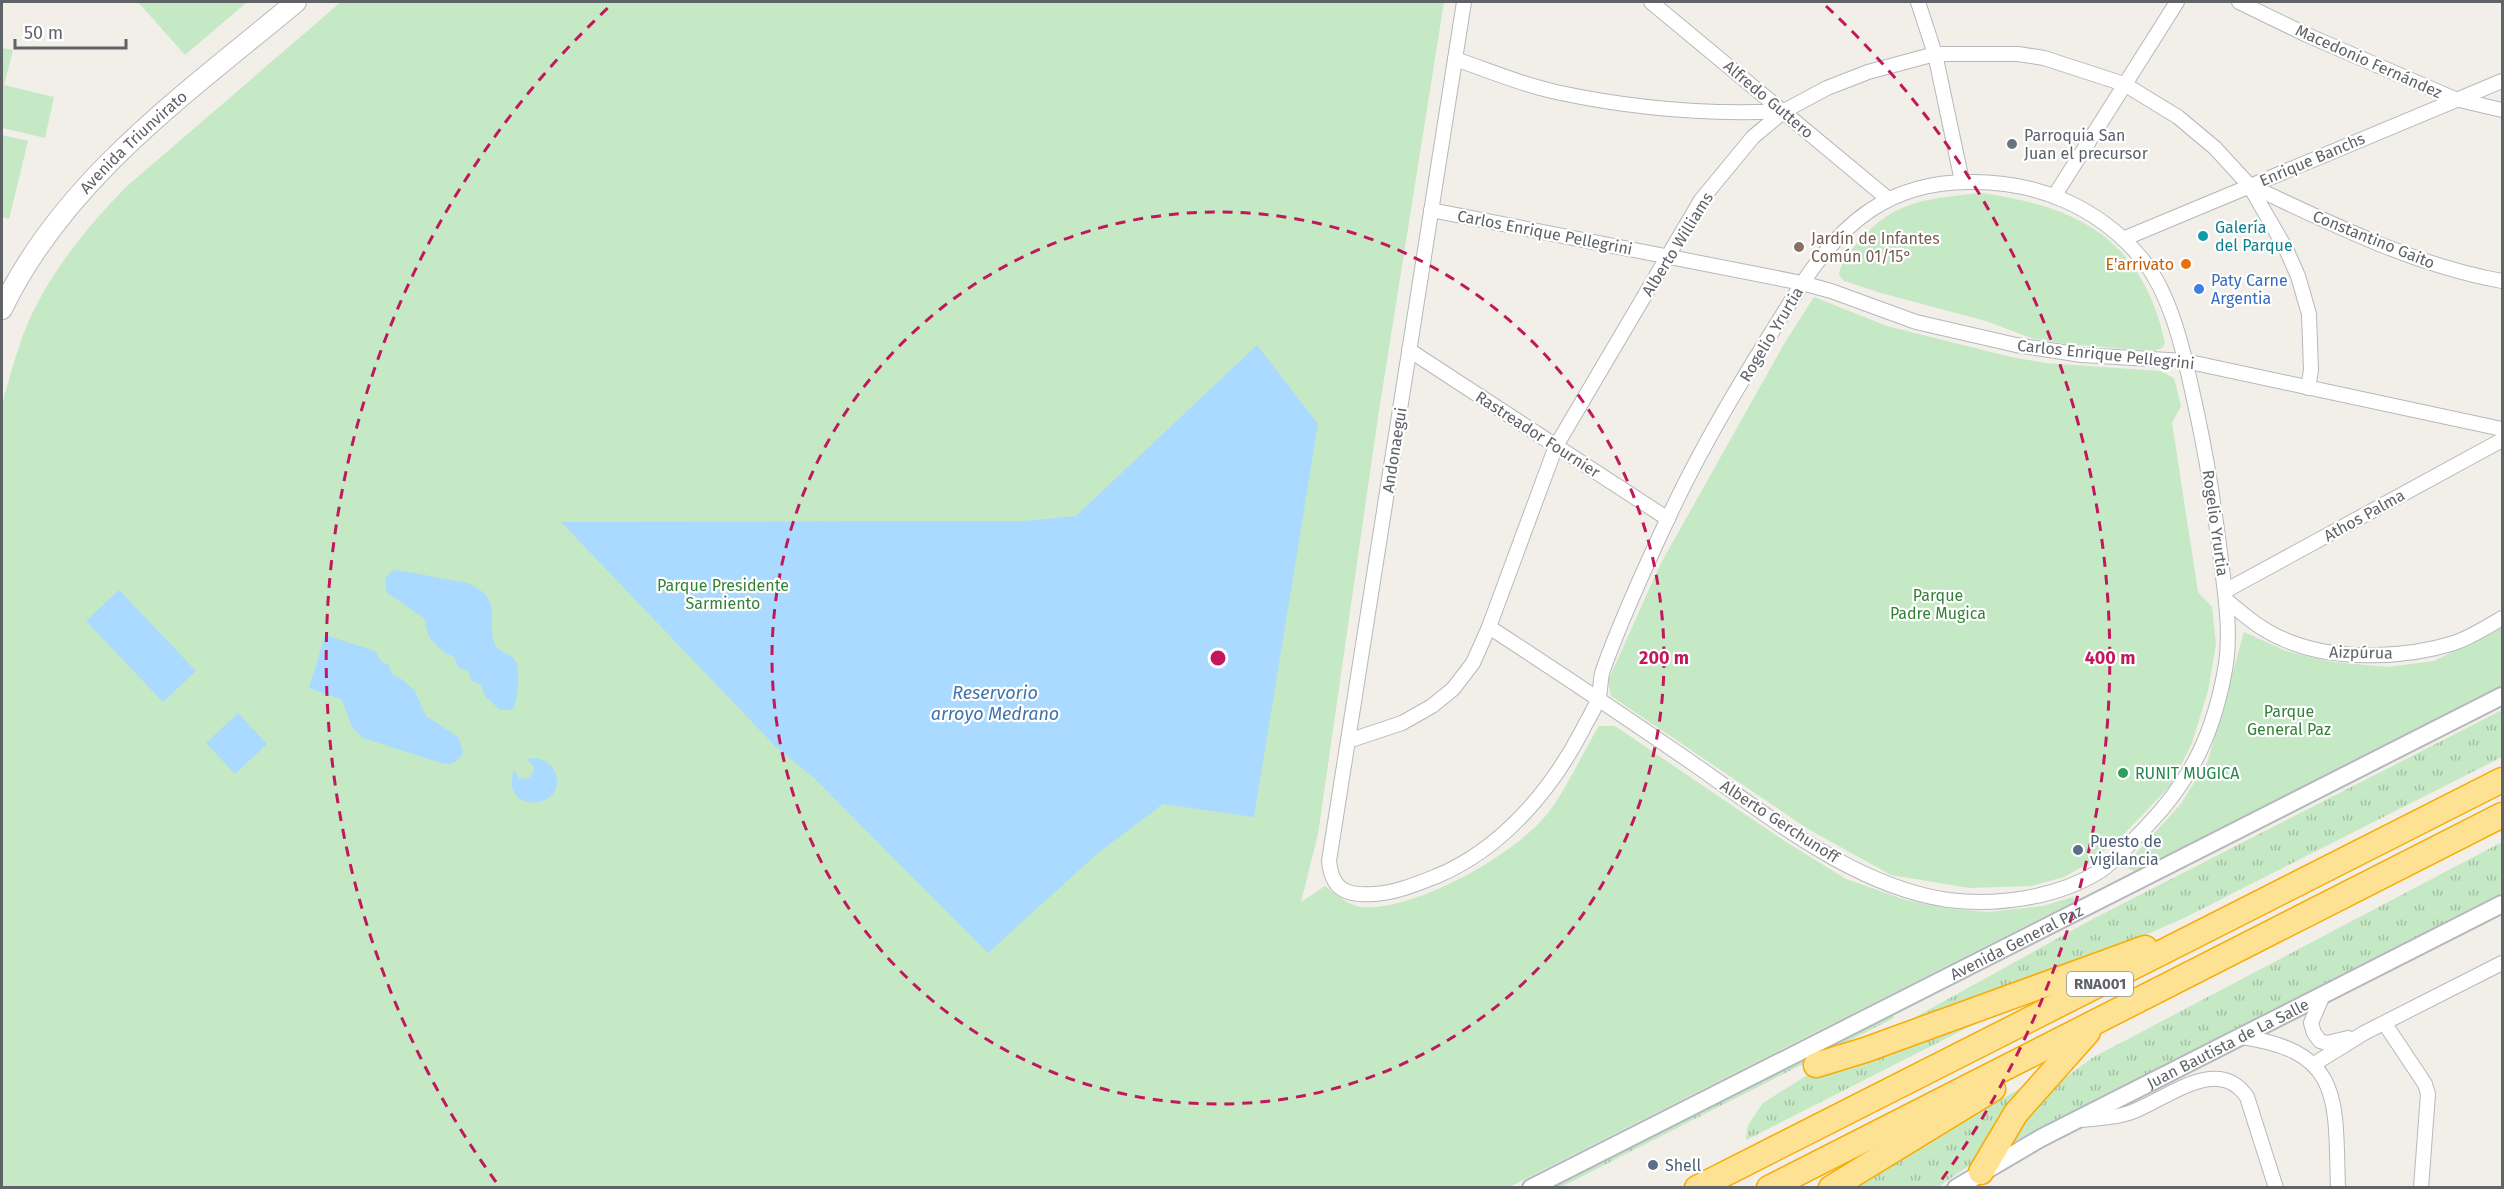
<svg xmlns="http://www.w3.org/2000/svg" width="2504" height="1189" font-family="'Fira Sans',sans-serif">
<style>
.grass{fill:url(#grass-tufts)}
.green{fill:#c5e8c5}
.water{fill:#aadaff}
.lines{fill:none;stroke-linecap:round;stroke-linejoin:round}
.minor-casing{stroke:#b5b8bc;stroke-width:16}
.tertiary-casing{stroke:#b5b8bc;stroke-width:20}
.secondary-casing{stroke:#b6babf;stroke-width:22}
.motorway-casing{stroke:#f9ab00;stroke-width:27}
.minor{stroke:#fff;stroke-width:14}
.tertiary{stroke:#fff;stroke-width:16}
.secondary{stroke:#fff;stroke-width:20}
.motorway{stroke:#fde293;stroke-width:24}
.ring{fill:none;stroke:#c2185b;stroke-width:3;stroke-dasharray:10 8}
.worship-dot{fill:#6b7280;stroke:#fff;stroke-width:2}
.culture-dot{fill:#0f9aa8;stroke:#fff;stroke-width:2}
.education-dot{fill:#8d6e63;stroke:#fff;stroke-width:2}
.food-dot{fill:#e8710a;stroke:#fff;stroke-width:2}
.shop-dot{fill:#3f7fe0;stroke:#fff;stroke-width:2}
.leisure-dot{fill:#2e9e5b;stroke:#fff;stroke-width:2}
.service-dot{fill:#5c6f8a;stroke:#fff;stroke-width:2}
.labels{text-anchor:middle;stroke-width:4.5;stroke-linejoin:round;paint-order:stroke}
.shield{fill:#fff;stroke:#8f9295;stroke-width:1.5}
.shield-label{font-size:15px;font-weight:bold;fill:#5f6368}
.street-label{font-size:16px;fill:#5f6368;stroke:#fff}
.worship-label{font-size:16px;fill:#5b616d;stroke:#fff;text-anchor:start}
.culture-label{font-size:16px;fill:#0d838f;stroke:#fff;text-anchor:start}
.education-label{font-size:16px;fill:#785e54;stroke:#fff;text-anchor:start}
.food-label{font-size:16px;fill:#c56008;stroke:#fff;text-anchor:end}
.shop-label{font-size:16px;fill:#366cbe;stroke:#fff;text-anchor:start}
.park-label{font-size:16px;fill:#348238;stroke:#fff}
.leisure-label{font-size:16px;fill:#27864d;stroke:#fff;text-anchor:start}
.service-label{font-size:16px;fill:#4e5e75;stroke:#fff;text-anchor:start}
.water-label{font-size:18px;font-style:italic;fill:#4174aa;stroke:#fff}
.centre{fill:#c2185b;stroke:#fff;stroke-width:3}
.ring-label{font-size:18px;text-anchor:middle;font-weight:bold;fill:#c2185b;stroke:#fff;stroke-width:4.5;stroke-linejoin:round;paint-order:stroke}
</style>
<defs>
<pattern id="grass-tufts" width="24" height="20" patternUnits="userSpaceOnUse" patternTransform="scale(1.5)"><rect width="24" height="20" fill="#c5e8c5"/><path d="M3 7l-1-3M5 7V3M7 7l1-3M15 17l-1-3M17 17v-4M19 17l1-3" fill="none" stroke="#a3c0a4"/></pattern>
</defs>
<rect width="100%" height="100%" fill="#f1efe8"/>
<g class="grass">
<polygon points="2502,710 2502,757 2182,919 2113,949 1890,1031 2089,921"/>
<polygon points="2502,842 2502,893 2011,1143 2009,1141 2047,1091 2092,1058"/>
<polygon points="2008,1007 1746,1140 1748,1125 1763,1103 1806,1076"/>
<polygon points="1893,1015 1894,1018 1561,1187 1551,1188"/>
<polygon points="2023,1087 1973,1163 1938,1187 1844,1188"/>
</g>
<g class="green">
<polygon points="138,2 247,2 185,55"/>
<path d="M341 2H1444L1378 417 1318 834 1301 902 1325 886C1336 894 1347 905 1361 907 1413 912 1515 855 1548 813 1566 790 1583 752 1599 726H1615L1783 840 1846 879 1906 900 1943 908 1989 912 2043 906 2073 897 2075 901 1509 1187H2V405C8 383 14 360 22 338 42 282 84 230 126 187Z"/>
<polygon points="2,48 13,50 4,85 54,97 45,138 2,128"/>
<polygon points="2,135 28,141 9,219 2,217"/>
<path d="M1981 193C2078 206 2143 240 2165 343L2162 348 2154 351 2065 344 2031 338 1986 321 1881 293 1844 281 1839 275C1841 261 1850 251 1860 240 1896 199 1929 199 1981 193Z"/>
<polygon points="1814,297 1887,326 2011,357 2045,363 2160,371 2174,378 2181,406 2172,423 2198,592 2212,607 2216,644 2208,691 2192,743 2171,785 2123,835 2091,862 2064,877 2031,886 1969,888 1891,875 1808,829 1611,696 1608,681 1660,565 1784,344"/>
<polygon points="2502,627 2502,686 2135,872 2128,868 2127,863 2180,805 2208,761 2244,632 2286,651 2333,662 2388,667 2434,661"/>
</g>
<g class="water">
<polygon points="1257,345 1318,424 1254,817 1163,804 1098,853 988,953 815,779 776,747 561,522 1024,521 1076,516"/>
<path d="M397 570 467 583C505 599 486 617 494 642 497 653 509 652 515 660 521 667 518 703 512 710H500L485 696 481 685 472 681 468 671 458 667 454 657 443 652 429 637 424 618 389 594 386 590 385 579 392 571Z"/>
<polygon points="119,590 196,671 163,702 86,621"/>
<path d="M325 635 375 651 382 662 389 665 392 674 403 680 415 691 426 716 458 737 463 751C460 761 452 766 441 763L363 738 352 727 342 700 309 688Z"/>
<polygon points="238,713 267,744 235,774 206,743"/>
<path d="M532 758C542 759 551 762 555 772 570 811 498 815 514 770L519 778C527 781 533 777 534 769L530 762 525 760Z"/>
</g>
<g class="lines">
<g class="minor-casing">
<g id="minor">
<path d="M1464 2 1329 861C1332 890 1346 896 1374 894 1395 893 1417 884 1437 876 1501 849 1550 792 1582 731 1587 720 1596 708 1599 696 1601 687 1600 679 1603 670 1622 617 1646 565 1670 514 1707 435 1754 360 1800 287 1841 223 1889 182 1969 182 2036 181 2098 206 2142 259 2175 299 2187 368 2198 418 2208 465 2215 512 2221 560 2225 594 2231 630 2226 664 2215 730 2193 778 2147 826 2132 841 2117 860 2100 871 2057 898 1998 906 1948 900 1851 886 1764 812 1685 758 1621 714 1555 670 1489 627"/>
<polyline points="1651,2 1887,198"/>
<polyline points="1918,2 1935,54 1962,181"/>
<polyline points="2239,2 2307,35 2455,99 2502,110"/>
<path d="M1455 59C1488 70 1522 85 1556 92 1630 108 1708 115 1784 111"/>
<path d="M2249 185C2330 223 2413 265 2502 281"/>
<polyline points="2055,195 2177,2"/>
<polyline points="1431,210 1802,283 1831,291 1916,322 2016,345 2082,355 2185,361 2502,429"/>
<polyline points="2123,239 2502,81"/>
<polyline points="1409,350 1668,519"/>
<polyline points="2225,591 2502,440"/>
<path d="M2226 600C2244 615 2261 630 2283 639 2332 661 2403 659 2454 643 2471 637 2487 627 2502 618"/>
<polyline points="1348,741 1402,723 1432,706 1453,689 1473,663 1489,627 1556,446 1701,200 1753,137 1784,111 1827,88 1868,72 1935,54 2018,54 2044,58 2124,84 2178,117 2215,148 2249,185 2286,249 2298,276 2309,314 2311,370 2308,388"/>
<polyline points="2323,995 2311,1023 2314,1033 2320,1041 2327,1043 2348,1038"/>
<polyline points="2385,1024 2425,1084 2428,1094 2421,1188"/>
<path d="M2241 1037C2344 1051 2335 1101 2338 1188"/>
<polyline points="2314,1064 2364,1033 2502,963"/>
<path d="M2083 1120C2098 1118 2115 1118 2129 1113 2165 1101 2217 1053 2247 1097L2276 1188"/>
</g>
</g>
<g class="tertiary-casing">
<g id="tertiary">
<path id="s1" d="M1531 1188 2502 696"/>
<path id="s2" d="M1956 1188 2041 1138 2502 904"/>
</g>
</g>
<g class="secondary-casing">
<g id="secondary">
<path id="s3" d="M2 309C65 178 187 93 296 2"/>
</g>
</g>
<g class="motorway-casing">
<g id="motorway">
<polyline points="1816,1065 1865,1050 2145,948"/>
<polyline points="1981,1172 2016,1113 2088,1032"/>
<polyline points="1697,1188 2502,780"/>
<polyline points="1769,1188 2502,815"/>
<polyline points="1831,1188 1993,1089"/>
</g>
</g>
<use href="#minor" class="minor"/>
<use href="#tertiary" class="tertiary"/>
<use href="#secondary" class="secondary"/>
<use href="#motorway" class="motorway"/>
</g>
<g class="ring">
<circle cx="1218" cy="658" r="446"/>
<path d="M496 1182A892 892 0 0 1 610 6M1826 6A892 892 0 0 1 1940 1182"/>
</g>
<circle class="worship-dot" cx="2012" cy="144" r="6"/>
<circle class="culture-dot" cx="2203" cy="236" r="6"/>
<circle class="education-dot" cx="1799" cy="247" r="6"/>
<circle class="food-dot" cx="2186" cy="264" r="6"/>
<circle class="shop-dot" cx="2199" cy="289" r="6"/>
<circle class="leisure-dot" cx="2123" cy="773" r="6"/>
<g class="service-dot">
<circle cx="2078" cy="850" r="6"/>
<circle cx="1653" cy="1165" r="6"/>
</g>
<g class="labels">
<rect class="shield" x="2067" y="972" width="66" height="24" rx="4.5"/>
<g class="shield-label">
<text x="2100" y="989">RNA001</text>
</g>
<g class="street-label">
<text transform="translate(2369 61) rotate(24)" y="6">Macedonio Fernández</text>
<text transform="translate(1769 99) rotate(40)" y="6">Alfredo Guttero</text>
<text dy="6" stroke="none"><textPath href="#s3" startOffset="214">Avenida Triunvirato</textPath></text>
<text transform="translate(2312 159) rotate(-23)" y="6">Enrique Banchs</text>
<text transform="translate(1545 232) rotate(11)" y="6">Carlos Enrique Pellegrini</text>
<text transform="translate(2374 239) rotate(22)" y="6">Constantino Gaito</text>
<text transform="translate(1677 244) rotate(-58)" y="6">Alberto Williams</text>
<text transform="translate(1771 334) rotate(-59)" y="6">Rogelio Yrurtia</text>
<text transform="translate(2106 354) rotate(6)" y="6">Carlos Enrique Pellegrini</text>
<text transform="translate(1538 434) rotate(33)" y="6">Rastreador Fournier</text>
<text transform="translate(1394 450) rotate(-81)" y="6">Andonaegui</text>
<text transform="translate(2364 515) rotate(-29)" y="6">Athos Palma</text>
<text transform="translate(2216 523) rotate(82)" y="6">Rogelio Yrurtia</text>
<text transform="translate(2361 652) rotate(1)" y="6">Aizpúrua</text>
<text transform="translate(1780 821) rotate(33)" y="6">Alberto Gerchunoff</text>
<text dy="6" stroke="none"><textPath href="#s1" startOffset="544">Avenida General Paz</textPath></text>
<text dy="6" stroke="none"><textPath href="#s2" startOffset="308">Juan Bautista de La Salle</textPath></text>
</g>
<g class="worship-label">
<text x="2024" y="141">Parroquia San<tspan x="2024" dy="18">Juan el precursor</tspan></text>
</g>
<g class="culture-label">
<text x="2215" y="233">Galería<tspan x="2215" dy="18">del Parque</tspan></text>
</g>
<g class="education-label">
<text x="1811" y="244">Jardín de Infantes<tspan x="1811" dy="18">Común 01/15°</tspan></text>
</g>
<g class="food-label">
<text x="2174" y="270">E'arrivato</text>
</g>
<g class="shop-label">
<text x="2211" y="286">Paty Carne<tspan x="2211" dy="18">Argentia</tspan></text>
</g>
<g class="park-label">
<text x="723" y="591">Parque Presidente<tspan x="723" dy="18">Sarmiento</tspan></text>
<text x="1938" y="601">Parque<tspan x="1938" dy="18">Padre Mugica</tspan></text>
<text x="2289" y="717">Parque<tspan x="2289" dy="18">General Paz</tspan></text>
</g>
<g class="leisure-label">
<text x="2135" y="779">RUNIT MUGICA</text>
</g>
<g class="service-label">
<text x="2090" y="847">Puesto de<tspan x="2090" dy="18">vigilancia</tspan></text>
<text x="1665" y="1171">Shell</text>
</g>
<g class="water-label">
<text x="995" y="699">Reservorio<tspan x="995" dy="21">arroyo Medrano</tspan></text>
</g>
</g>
<circle cx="1218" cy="658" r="9" class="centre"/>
<g class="ring-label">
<text x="1664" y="664">200 m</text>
<text x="2110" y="664">400 m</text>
</g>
<rect width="2504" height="1189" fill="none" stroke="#5f6368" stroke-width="6"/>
<path d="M15 39v9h111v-9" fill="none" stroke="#5f6368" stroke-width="3"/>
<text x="24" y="39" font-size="18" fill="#5f6368" stroke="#ffffff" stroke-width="4.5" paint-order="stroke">50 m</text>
</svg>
